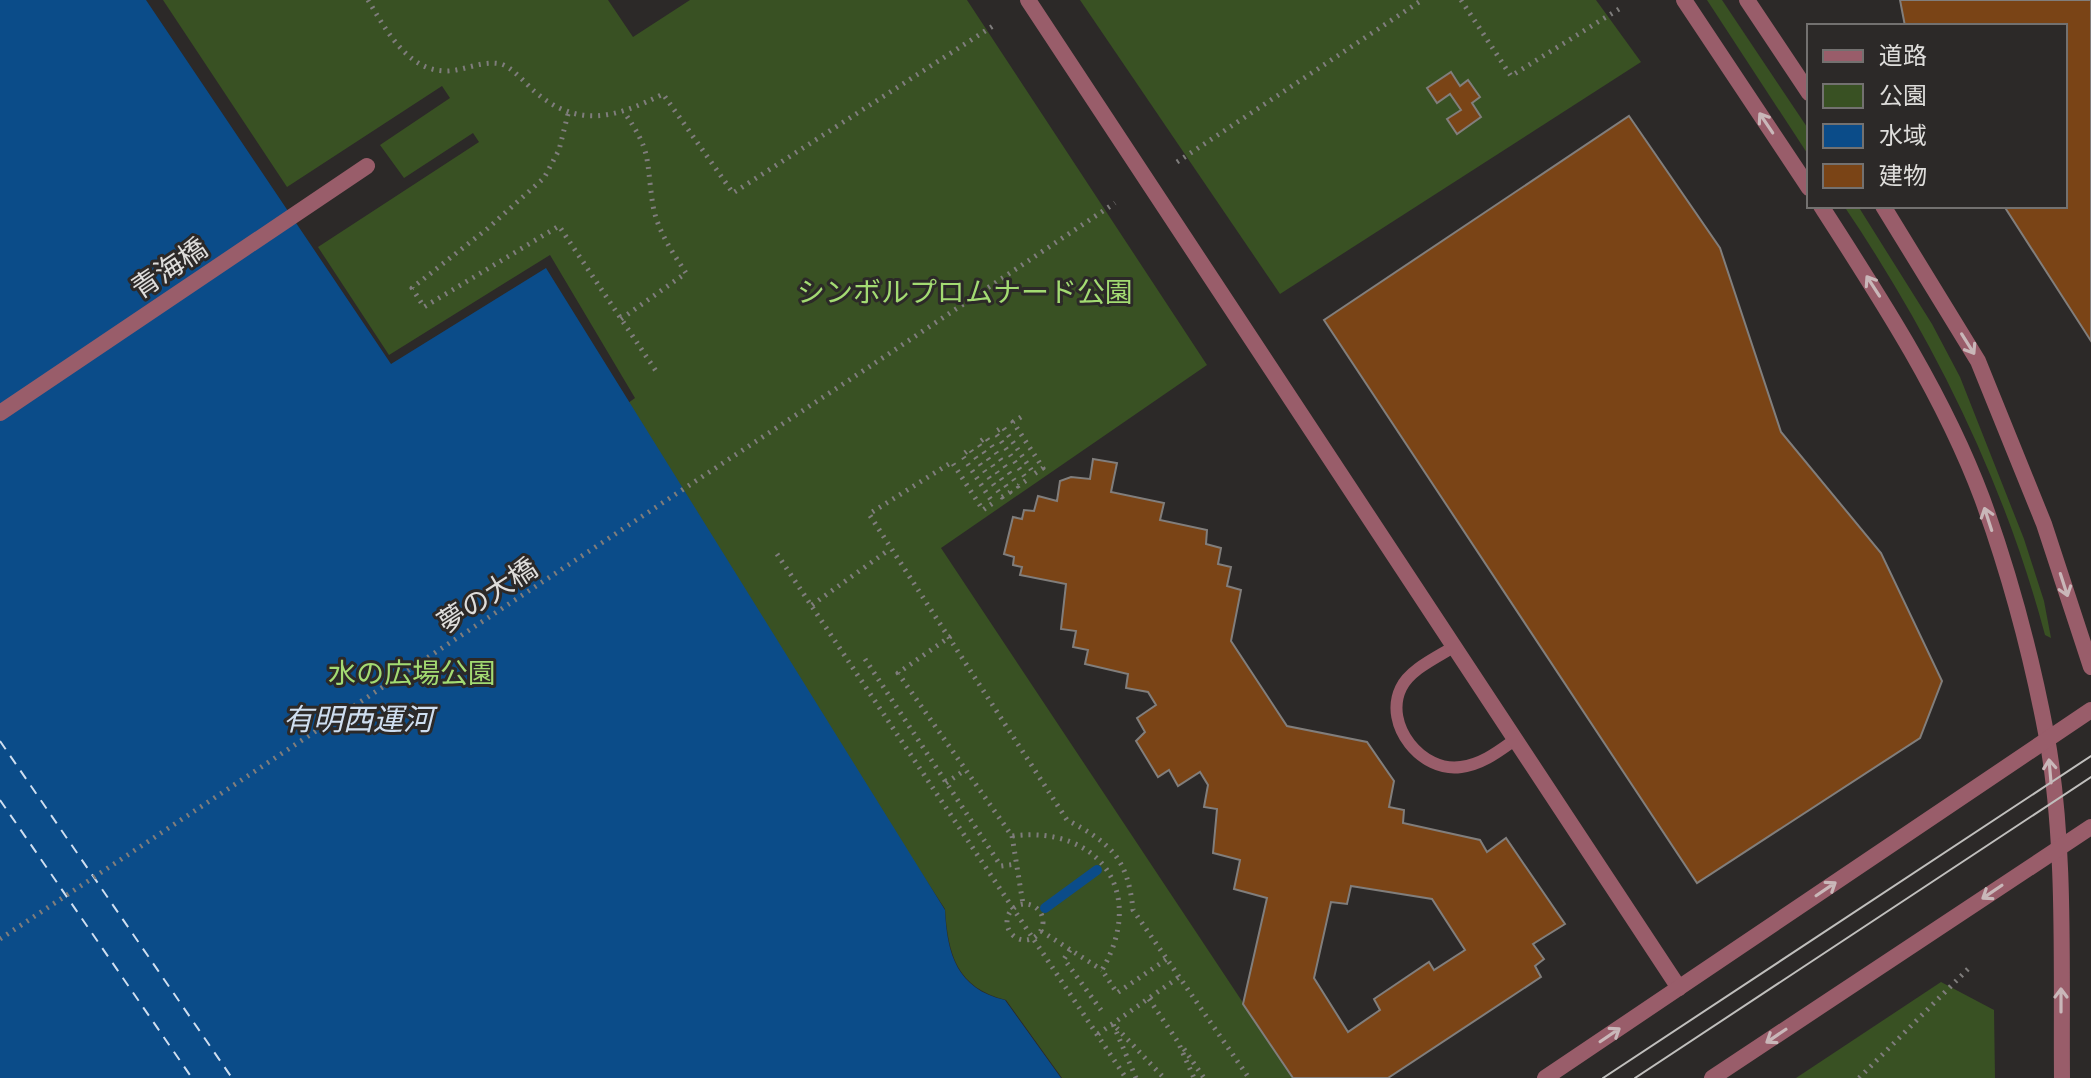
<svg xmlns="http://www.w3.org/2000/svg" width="2091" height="1078" font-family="'Space Grotesk','Noto Sans JP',sans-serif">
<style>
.green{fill:#395123}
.water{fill:#0b4c89}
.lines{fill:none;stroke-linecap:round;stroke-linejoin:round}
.stream{stroke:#0b4c89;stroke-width:10}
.ferry{stroke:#cfdef0;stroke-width:2;stroke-dasharray:10 8;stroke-linecap:butt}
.building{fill:#7a4416;stroke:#817e7c;stroke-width:2;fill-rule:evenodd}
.path{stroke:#7f7d7c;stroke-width:5;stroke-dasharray:2 6;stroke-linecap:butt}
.service{stroke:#995d6a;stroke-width:12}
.pedestrian{stroke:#995d6a;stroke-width:16}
.tertiary{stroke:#995d6a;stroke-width:16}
.tram{stroke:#c0bfbd;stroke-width:2}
.path-bridge{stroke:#7f7d7c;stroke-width:5;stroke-dasharray:2 6;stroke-linecap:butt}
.oneway{stroke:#c9b7b9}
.labels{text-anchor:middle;stroke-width:6;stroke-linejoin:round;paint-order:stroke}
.street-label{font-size:28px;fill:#dedddb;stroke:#2c2928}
.park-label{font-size:28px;fill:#a3db72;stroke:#2c2928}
.water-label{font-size:30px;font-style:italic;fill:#cfdef0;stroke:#2c2928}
</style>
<rect width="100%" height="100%" fill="#2c2928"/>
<g class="green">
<path d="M163 0H608L633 37 690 0H967L1207 365 941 548 1293 1078H1062L1006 1000C957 988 948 955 945 909L728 577 0 1078 448 533 635 398 550 255 389 355 318 247 479 142 473 133 404 178 380 145 450 98 442 86 287 187Z"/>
<polygon points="1080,0 1596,0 1641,62 1280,294"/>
<polygon points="1707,0 1722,0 1809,130 1809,156"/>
<path d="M1844 206H1858L1932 324 1960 377 2024 539 2044 601 2051 638 2045 635C2004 481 1933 338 1844 206Z"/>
<polygon points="1941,982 1994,1010 1995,1078 1796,1078"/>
</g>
<path class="water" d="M0 0H146L391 364 546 268 945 910C947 954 957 989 1005 1000L1061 1078H0Z"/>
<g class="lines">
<polyline class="stream" points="1045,908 1097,870"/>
<g class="ferry">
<polyline points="0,741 232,1078"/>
<polyline points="0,800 192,1078"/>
</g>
</g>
<g class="building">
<polygon points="1900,0 2091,0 2091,341 2004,206 2065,206 2065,26 1905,26"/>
<polygon points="1451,72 1460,86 1468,80 1480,97 1472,103 1481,117 1457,134 1447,119 1461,110 1450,94 1437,103 1427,88"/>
<polygon points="1629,116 1720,248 1781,432 1881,553 1942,681 1920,738 1697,883 1324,320"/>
<path d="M1093 459 1117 463 1111 492 1164 503 1160 520 1207 530 1206 544 1221 548 1218 564 1231 567 1227 586 1241 590 1231 641 1287 726 1367 742 1394 781 1389 807 1404 810 1403 823 1480 840 1487 852 1506 838 1565 924 1533 944 1544 959 1535 966 1541 977 1388 1078H1293L1243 1004 1267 898 1234 889 1240 860 1213 853 1217 809 1204 807 1208 785 1200 772 1178 786 1169 770 1158 777 1136 741 1145 732 1137 718 1156 705 1148 692 1126 688 1128 674 1085 664 1088 650 1073 647 1076 631 1061 629 1066 584 1020 575 1022 567 1013 565 1014 557 1004 554 1013 517 1022 519 1024 510 1034 511 1038 496 1057 501 1060 481 1071 477 1090 479ZM1351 886 1432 899 1465 950 1434 970 1429 962 1374 999 1380 1010 1348 1032 1314 978 1331 902 1347 904Z"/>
</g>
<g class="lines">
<g class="path">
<path d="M368 0C385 28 407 71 446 71 464 71 481 60 501 64 512 67 525 83 534 91 578 129 615 118 663 94L733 193 996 24"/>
<polyline points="1461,0 1511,76 1619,9"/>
<polyline points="568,114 559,150 544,178 487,229 412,288 424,307 559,226 656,371"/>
<polyline points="1177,162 1422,0"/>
<path d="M621 319 686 273C671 250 655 227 652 199 646 156 651 151 624 112"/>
<polyline points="875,363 1115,203"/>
<path d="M1021 417 1013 422 1043 468 1034 474 1003 427 995 432 1027 480 1018 486 986 437 978 443 1010 492 1002 497 970 449 962 455 993 503 983 510 952 462 869 514 1067 820C1111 843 1128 859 1133 910L1249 1078"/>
<polyline points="777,554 1126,1078"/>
<polyline points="812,605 890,549"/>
<path d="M951 636 898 673 1012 836C1100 825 1147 893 1102 970L1117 993 1167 959"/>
<polyline points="865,659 1001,866 1016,864"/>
<polyline points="946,783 965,770"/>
<polyline points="1012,836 1023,904"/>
<circle cx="1025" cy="922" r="18"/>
<polyline points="1041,931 1102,970"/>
<polyline points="1070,950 1064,959 1101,1010"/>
<polyline points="1149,999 1178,1042 1194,1078"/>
<polyline points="1098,1034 1179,977"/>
<polyline points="1184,1049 1204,1078"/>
<polyline points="1136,1078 1113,1024 1164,1078"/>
<polyline points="1859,1078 1971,966"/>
</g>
<path class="service" d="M1455 646C1438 657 1410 669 1401 688 1383 725 1422 773 1461 767 1483 764 1499 751 1516 739"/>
<polyline class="pedestrian" points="0,413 367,166"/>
<g class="tertiary">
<polyline points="1028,0 1679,988"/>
<polyline points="1684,0 1809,188"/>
<polyline points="1747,0 1809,93"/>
<path d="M1821 206C1881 299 1943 394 1982 498 2010 575 2032 658 2047 738 2066 844 2061 970 2062 1078"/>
<polyline points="1883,206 1978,361 2044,524 2091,667"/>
<polyline points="1545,1078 2091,710"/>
<polyline points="1712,1078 2091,827"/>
</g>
<g class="tram">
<polyline points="1603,1078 2091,756"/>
<polyline points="1635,1078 2091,777"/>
</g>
<polyline class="path-bridge" points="0,939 875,363"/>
</g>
<defs><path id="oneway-shaft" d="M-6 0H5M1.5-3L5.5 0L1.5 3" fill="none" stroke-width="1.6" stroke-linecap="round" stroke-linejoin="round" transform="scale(2)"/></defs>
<g class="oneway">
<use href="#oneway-shaft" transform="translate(1766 123) rotate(-124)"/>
<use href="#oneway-shaft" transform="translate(1873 286) rotate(-123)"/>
<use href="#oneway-shaft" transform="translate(1968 344) rotate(58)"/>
<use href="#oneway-shaft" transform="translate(1988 519) rotate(-108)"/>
<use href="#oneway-shaft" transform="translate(2064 585) rotate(72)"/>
<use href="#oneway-shaft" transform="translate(2050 771) rotate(-95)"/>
<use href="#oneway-shaft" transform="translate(1826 889) rotate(-34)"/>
<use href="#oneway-shaft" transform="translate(1992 892) rotate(146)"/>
<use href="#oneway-shaft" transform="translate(2061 1000) rotate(-90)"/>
<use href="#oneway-shaft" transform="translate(1610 1035) rotate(-34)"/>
<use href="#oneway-shaft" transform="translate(1776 1036) rotate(146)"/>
</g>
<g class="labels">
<g class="street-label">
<text transform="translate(169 268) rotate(-34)" y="10">青海橋</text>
<text transform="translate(487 595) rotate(-33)" y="10">夢の大橋</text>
</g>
<g class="park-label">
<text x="965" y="302">シンボルプロムナード公園</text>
<text x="412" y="683">水の広場公園</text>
</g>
<g class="water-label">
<text x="358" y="730">有明西運河</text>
</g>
</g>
<rect x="1807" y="24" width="260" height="184" fill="#2c2928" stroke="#737170" stroke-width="2"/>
<rect x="1823" y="50" width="40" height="12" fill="#995d6a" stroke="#737170" stroke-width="2"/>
<text x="1879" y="64" font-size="24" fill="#dedddb">道路</text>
<rect x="1823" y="84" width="40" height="24" fill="#395123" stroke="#737170" stroke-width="2"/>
<text x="1879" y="104" font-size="24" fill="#dedddb">公園</text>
<rect x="1823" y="124" width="40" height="24" fill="#0b4c89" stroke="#737170" stroke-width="2"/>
<text x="1879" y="144" font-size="24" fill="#dedddb">水域</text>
<rect x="1823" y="164" width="40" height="24" fill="#7a4416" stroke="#737170" stroke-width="2"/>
<text x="1879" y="184" font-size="24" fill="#dedddb">建物</text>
</svg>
